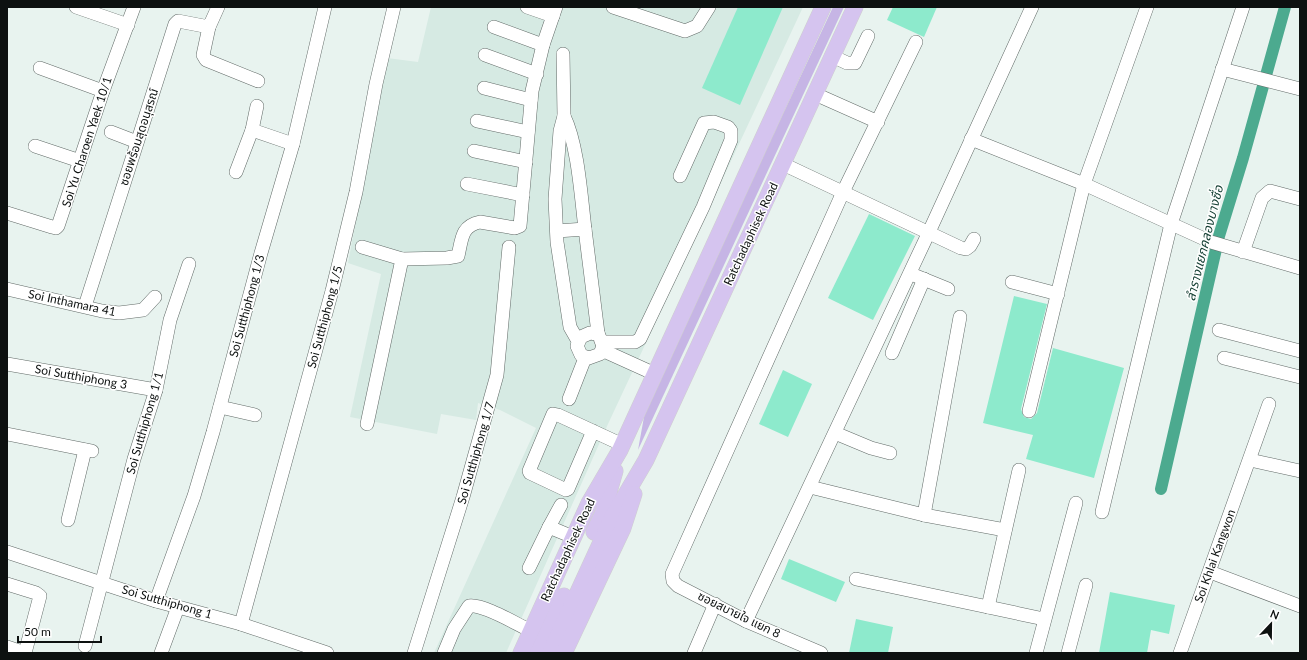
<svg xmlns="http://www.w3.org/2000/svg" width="1307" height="660" font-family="Lato,'Noto Sans Thai',sans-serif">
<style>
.built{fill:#d6eae3}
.green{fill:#c6b5e5}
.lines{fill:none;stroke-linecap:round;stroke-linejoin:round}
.canal{stroke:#4caa8f;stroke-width:12}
.building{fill:#8deacc}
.minor-casing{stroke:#626b68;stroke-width:14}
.major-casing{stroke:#cfcfcf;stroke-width:17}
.minor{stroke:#fff;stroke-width:13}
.major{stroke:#d5c4ef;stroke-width:16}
.labels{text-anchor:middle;stroke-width:3;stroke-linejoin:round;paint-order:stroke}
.street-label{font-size:12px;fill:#0d1110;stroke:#fff}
.water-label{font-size:13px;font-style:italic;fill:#184236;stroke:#fff}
</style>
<rect width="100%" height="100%" fill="#e8f3ef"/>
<polygon class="built" points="431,7 803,7 608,424 506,653 434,653 536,428 500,410 478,403 476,420 441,414 437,434 350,417 381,274 348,263 387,58 418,62"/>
<polygon class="green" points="833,7 844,7 638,450 646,406"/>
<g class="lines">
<polyline class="canal" points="1161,489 1219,236 1243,158 1285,7"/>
</g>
<g class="building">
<polygon points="738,7 783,7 740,105 702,88"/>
<polygon points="893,7 937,7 924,37 887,20"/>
<polygon points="869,214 915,236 873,320 828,298"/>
<polygon points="1014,296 1047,304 1021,409 1024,417 1031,419 1037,413 1053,348 1124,368 1094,478 1026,459 1033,435 983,423"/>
<polygon points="783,370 812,384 788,437 759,424"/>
<polygon points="789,559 845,582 836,602 781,579"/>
<polygon points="1110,592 1175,605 1169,634 1151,630 1147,653 1099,653"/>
<polygon points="856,619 893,627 888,653 849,653"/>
</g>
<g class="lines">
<g class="minor-casing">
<g id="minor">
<polyline points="76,7 128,25"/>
<polyline points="527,7 553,16"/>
<polyline points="613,7 685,31 697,26 709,7"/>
<polyline points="209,27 203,55 206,60 258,81"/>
<polyline points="494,27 543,45"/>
<polyline points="563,54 564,116 560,131 555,199 557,242 570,327 578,341"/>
<polyline points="485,55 537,74"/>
<polyline points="832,56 847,63 855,63 868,36"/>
<polyline points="40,68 103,91"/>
<polyline points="1222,69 1300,89"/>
<polyline points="484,88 531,100"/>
<polyline points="815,94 878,122"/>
<path d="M564 116C578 145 581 196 585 229"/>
<polyline points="477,121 528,132"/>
<polyline points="252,130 293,144"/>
<polyline points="111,132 137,142"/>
<polyline points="971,139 1084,184 1211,242 1300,268"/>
<polyline points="35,146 80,161"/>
<polyline points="474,151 526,162"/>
<polyline points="783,164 961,248 966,249 970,246 974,239"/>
<polyline points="236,172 252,130 257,106"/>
<polyline points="467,184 523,195"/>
<polyline points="7,213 52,227 56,228 58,226 103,91 134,7"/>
<polyline points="557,231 585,229 598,333"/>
<polyline points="362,247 402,259 367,424"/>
<polyline points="1243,252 1262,198 1270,191 1300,199"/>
<path d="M402 259 447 258 458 256C462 239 461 226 480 222L515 228 520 226 532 91 543 45 556 7"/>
<polyline points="916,276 948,289"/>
<polyline points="1012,282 1058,294"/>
<polyline points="7,289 102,311 119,313 143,310 155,297"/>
<polyline points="85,306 175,24 178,21 209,27 218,7"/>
<polyline points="1219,330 1300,351"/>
<polygon points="590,333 595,334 598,333 603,346 600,354 589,358 581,355 577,346 581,337"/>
<polyline points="602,342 635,342 640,339 703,207 731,140 731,131 728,127 714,122 704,123 680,176"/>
<polyline points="602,350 655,374"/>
<polyline points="892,353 924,279"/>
<polyline points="1224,358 1300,377"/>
<polyline points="7,364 156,390"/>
<polyline points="569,399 585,358"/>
<polyline points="220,407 255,415"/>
<polyline points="1029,411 1084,184 1147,7"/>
<polyline points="593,431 568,489 566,490 530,473 529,471 553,414 558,415 623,445"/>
<polyline points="835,433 871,448 890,453"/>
<polyline points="7,434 92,451"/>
<polyline points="1250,460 1300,471"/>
<polyline points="810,487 924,515 1005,530"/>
<polyline points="1102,512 1171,224 1243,7"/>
<polyline points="924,515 960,317"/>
<polyline points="68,520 85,450"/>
<polyline points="549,527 561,505"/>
<polyline points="7,552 156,601 241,624 327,653"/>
<polyline points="529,568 549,527 573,537"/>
<polyline points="1210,572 1300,606"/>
<polyline points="856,579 1044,619"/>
<polyline points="7,584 36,593 40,596 25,653"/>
<polyline points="156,601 194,496 213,432 261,253 293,144 325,7"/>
<polyline points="988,607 1019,470"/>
<polyline points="746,621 929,232 1032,7"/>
<polyline points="241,624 332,291 356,192 376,84 394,7"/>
<polyline points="85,646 134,459 156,390 170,320 189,264"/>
<polyline points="7,647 25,653"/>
<polyline points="161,653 178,607"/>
<polyline points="414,653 463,497 497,375 509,247"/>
<path d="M444 653 454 629 469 606C484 604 516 624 531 631"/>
<polyline points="694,653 715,604"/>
<polyline points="821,653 746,621 678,586 673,581 672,574 843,192 916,42"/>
<polyline points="1036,653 1076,503"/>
<polyline points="1068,653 1086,585"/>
<polyline points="1180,653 1269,404"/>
</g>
</g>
<g class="major-casing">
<g id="major">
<polyline points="594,532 603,513 615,471"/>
<polyline points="521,653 589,503 620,450 823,7"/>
<polyline points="538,653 564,596"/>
<polyline points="550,653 612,518 646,460 855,7"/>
<polyline points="564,653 623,528 634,494"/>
</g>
</g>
<use href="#minor" class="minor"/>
<use href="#major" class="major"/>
</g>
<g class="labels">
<g class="street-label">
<text transform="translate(139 137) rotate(-72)" y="4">ซอยพร้อมสุดอนุสรณ์</text>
<text transform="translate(87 142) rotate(-72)" y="4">Soi Yu Charoen Yaek 10/1</text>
<text transform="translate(751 234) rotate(-65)" y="4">Ratchadaphisek Road</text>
<text transform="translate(72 303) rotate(12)" y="4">Soi Inthamara 41</text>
<text transform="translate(247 306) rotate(-75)" y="4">Soi Sutthiphong 1/3</text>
<text transform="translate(325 317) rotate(-75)" y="4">Soi Sutthiphong 1/5</text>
<text transform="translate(81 377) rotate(10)" y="4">Soi Sutthiphong 3</text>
<text transform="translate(145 423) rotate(-74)" y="4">Soi Sutthiphong 1/1</text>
<text transform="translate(476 453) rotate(-74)" y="4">Soi Sutthiphong 1/7</text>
<text transform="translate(568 550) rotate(-65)" y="4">Ratchadaphisek Road</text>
<text transform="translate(1215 556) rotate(-70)" y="4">Soi Khlai Kangwon</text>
<text transform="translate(167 602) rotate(16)" y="4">Soi Sutthiphong 1</text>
<text transform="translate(739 615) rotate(26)" y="4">ซอยสบายใจ แยก 8</text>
</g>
<g class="water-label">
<text transform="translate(1204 243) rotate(-76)" y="5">ลำรางแยกคลองบางซื่อ</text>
</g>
</g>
<rect width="1307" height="660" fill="none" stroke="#0d1110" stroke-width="16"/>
<g transform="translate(1271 624) rotate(22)" stroke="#ffffff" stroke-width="3" paint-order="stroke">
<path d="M0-3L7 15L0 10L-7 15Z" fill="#0d1110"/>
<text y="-6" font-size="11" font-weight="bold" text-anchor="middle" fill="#0d1110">N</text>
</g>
<path d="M18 636v6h83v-6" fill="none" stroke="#0d1110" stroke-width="2"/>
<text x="24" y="636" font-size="12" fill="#0d1110" stroke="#ffffff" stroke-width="3" paint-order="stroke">50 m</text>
</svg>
